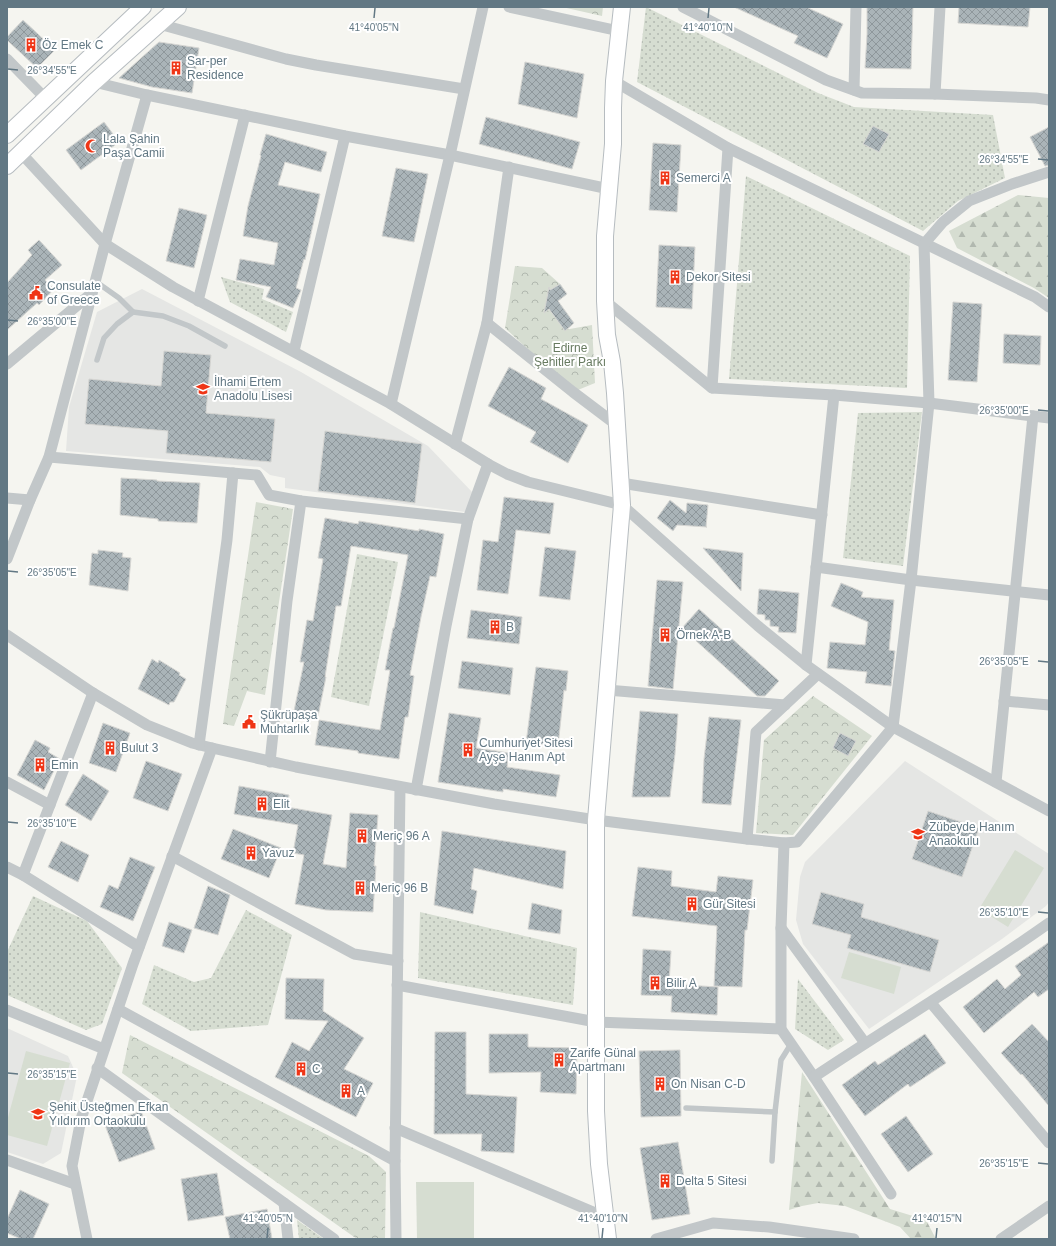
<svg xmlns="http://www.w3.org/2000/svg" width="1056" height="1246" font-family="Arial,sans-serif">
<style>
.built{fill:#e5e6e4}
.grass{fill:url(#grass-dots)}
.forest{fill:url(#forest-firs)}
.park{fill:url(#park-crowns)}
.pitch{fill:#d6ddd1}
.building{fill:url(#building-cross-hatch);stroke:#d6d6d3}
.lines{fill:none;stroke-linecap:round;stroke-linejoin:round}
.secondary-casing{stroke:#b6bcc0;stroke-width:18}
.lane{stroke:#c2c7c9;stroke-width:5.5}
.street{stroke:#c2c7c9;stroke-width:11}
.secondary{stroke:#fff;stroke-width:16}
.ticks{fill:none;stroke:#627884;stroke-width:1.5}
.labels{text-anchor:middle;stroke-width:4;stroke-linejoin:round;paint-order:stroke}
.poi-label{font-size:12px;fill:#627884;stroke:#fff;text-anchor:start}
.park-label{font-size:12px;fill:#687b61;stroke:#fff}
.ticks-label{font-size:10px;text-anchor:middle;fill:#627884;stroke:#fff;stroke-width:4;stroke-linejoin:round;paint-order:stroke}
</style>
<defs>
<pattern id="grass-dots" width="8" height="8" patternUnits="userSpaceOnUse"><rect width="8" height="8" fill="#d6ddd1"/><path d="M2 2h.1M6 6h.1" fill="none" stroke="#b1b8af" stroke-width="1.8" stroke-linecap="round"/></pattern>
<pattern id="forest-firs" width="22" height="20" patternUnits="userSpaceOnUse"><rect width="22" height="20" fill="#d6ddd1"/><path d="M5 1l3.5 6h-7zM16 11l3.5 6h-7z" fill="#b1b8af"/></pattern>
<pattern id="park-crowns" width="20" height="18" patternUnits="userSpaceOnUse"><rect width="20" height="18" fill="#d6ddd1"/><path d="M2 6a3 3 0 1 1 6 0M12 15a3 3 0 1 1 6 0" fill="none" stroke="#b1b8af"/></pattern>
<pattern id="building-cross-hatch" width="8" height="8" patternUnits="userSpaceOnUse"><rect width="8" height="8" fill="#aab4b8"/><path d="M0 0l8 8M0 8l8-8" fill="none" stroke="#8e979b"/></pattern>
</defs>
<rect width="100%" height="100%" fill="#f5f5f0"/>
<g class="built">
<polygon points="142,289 301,372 428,446 474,494 465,512 285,488 285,478 270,475 260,467 66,451 69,407 97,312"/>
<polygon points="905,761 1049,854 1049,902 1046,906 1002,939 869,1029 803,944 796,920 800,877 805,862"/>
<polygon points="7,1028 68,1056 77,1076 61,1153 43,1164 7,1152"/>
</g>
<g class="grass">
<polygon points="646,7 818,93 854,107 993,115 1005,178 958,201 923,231 637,82"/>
<polygon points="746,176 910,256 907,388 729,379"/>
<polygon points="221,277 264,289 262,299 293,312 286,332 230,302"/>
<polygon points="922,412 903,566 843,558 858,413"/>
<polygon points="357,554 398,562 369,706 331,697"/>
<polygon points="33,896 87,921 122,968 102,1024 86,1030 7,995 7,952"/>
<polygon points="246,910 292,935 268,1025 191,1031 142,1004 154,965 194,982 211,978"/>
<polygon points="420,912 577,948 573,1005 418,978"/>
<polygon points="798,979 844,1040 828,1050 795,1029"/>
<polygon points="297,1220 324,1239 299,1239"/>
</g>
<g class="forest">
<polygon points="1018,195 1049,198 1049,298 1034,288 957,248 949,231"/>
<polygon points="802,1072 890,1209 926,1220 936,1239 911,1239 900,1227 845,1206 818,1203 802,1206 789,1210"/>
</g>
<g class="park">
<polygon points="562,7 603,7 602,16"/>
<polygon points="515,266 542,268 560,284 548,291 546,305 564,330 592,325 595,383 573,392 505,328"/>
<polygon points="256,502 293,509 265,695 247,691 234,726 223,724"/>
<polygon points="813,696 872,736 793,835 756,833 764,740"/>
<polygon points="130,1035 369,1156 386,1172 385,1239 357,1239 122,1073"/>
</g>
<g class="pitch">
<polygon points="1015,850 1044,868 1008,927 979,909"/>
<polygon points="849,952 901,967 894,994 841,978"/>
<polygon points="26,1051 70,1063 47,1146 7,1135 7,1121"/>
<polygon points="416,1182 474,1182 474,1239 417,1239"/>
</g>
<g class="building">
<polygon points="734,7 806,7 843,24 827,58 794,43 798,36"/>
<polygon points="867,7 913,7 911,69 865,68 867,35"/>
<polygon points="959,7 1030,7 1028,27 958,23"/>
<polygon points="23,20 55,50 37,68 7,40 7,37"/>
<polygon points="159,42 199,48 192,93 152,87 119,78"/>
<polygon points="525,62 584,74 577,118 518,104"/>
<polygon points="486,117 580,142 572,169 479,144"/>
<polygon points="104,122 119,142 81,170 66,150"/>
<polygon points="873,126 889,134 879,152 863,144"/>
<polygon points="1049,127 1049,165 1045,166 1030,137"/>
<polygon points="266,134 327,152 321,172 285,162 278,185 320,194 305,260 304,259 296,288 301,290 293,308 266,297 271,287 236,280 240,259 274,265 278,243 243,236 248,206 261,156 260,155"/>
<polygon points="653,143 681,145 677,212 649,210"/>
<polygon points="396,168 428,174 414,242 382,236"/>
<polygon points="179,208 207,215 194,268 166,261"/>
<polygon points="39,240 62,265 45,280 54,289 39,305 37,303 7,330 7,283 32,255 28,250"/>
<polygon points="659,245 695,247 692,309 656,307"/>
<polygon points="560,284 567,294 558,301 574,323 565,331 549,309 544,313 549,287 550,290"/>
<polygon points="953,302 982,304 977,382 948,380"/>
<polygon points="1004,334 1041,336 1040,365 1003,363"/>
<polygon points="164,351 211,355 206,413 275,419 271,462 166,453 168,431 85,424 89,379 161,386"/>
<polygon points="509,367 546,388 541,399 588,425 568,463 530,442 536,432 488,406"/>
<polygon points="325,431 422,444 415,503 318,491"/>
<polygon points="121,478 157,480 157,481 200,483 197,523 158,521 158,519 120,515"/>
<polygon points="504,497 554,503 550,534 516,530 508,594 477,590 483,540 498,542"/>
<polygon points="670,500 686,513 687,503 708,505 706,527 707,527 677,525 673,531 657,518"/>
<polygon points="325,518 358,524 359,521 419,531 419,529 444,534 436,577 430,576 421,617 410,675 414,676 408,717 405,717 399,759 358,753 358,751 315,745 319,720 380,730 390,670 385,670 393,628 394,628 408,555 351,546 341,606 336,606 325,677 326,677 318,716 294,711 304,662 300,662 307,620 313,621 323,559 318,558"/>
<polygon points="545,547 576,551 570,600 539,596"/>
<polygon points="703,548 743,553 741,591"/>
<polygon points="98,550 123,553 122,557 131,558 128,591 89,585 92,553 98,554"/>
<polygon points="657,580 683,582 673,689 648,686"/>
<polygon points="841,583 863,592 861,597 894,600 889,650 895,651 891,686 865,683 867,672 827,668 830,642 865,645 868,622 831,606"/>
<polygon points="759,589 799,593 796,633 778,632 779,627 770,626 770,620 765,620 765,615 757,614"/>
<polygon points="699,609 779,681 765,696 757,696 682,628"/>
<polygon points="471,610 522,617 519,644 467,638"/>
<polygon points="152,659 158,663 159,660 180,673 179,675 186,679 174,702 170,702 169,705 138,689"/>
<polygon points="462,661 513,668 510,695 458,688"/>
<polygon points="536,667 568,671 566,691 564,690 558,746 526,743"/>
<polygon points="640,711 678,714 675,754 670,797 632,797"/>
<polygon points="449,713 481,718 476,748 509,753 507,767 560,775 556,797 503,789 503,792 438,782"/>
<polygon points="709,717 741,720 731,805 702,803 704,759"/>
<polygon points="103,723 130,733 116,772 89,763"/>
<polygon points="840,733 856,741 848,756 833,748"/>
<polygon points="35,740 50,748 48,752 60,759 44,790 17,775"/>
<polygon points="146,761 182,774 168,811 133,798"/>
<polygon points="83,774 109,791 91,821 65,805"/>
<polygon points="239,786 289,795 287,807 332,815 323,864 346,868 350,813 378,815 374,866 376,866 373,912 326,910 295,904 304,855 293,853 298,825 234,814"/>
<polygon points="928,811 979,828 962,877 912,859"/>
<polygon points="233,829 281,848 269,878 221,859"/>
<polygon points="442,831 566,851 563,889 474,868 471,889 477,891 473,914 434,905"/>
<polygon points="61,841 89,855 78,882 48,867"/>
<polygon points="130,857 155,867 133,921 100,907 109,885 118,889"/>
<polygon points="638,867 672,871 671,886 716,892 718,876 753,880 747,930 745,930 742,987 714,986 717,926 632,916"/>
<polygon points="208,886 223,892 230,895 218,935 194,928"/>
<polygon points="821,892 864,904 861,917 939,940 930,972 847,948 851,935 812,924"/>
<polygon points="532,903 562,910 560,934 528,929"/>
<polygon points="169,922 192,930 184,953 162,946"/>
<polygon points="1049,942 1049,989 1038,997 1034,992 984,1033 963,1007 997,979 1005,989 1021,975 1015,966"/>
<polygon points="643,949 671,951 669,984 718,987 717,1015 671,1012 672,996 641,995"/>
<polygon points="286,978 324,979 323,1011 364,1038 344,1069 373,1083 356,1117 275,1077 292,1042 309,1051 328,1021 285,1019"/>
<polygon points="1032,1024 1049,1042 1049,1106 1022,1074 1021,1075 1001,1053"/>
<polygon points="435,1032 466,1032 466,1094 517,1097 514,1153 481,1151 482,1134 434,1134"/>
<polygon points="489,1034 528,1034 528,1047 577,1048 576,1094 540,1092 541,1072 489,1073"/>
<polygon points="925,1034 946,1063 910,1087 908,1084 865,1116 842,1085 875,1061 878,1065"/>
<polygon points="680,1050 681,1116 641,1117 639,1051"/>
<polygon points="141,1111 155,1149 119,1162 105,1125"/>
<polygon points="906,1116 933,1154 908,1172 881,1134"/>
<polygon points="678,1142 690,1214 652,1220 640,1148"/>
<polygon points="217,1173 224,1215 188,1221 181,1179"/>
<polygon points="20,1190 49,1204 33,1239 21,1239 7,1233 7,1219"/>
<polygon points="267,1209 272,1239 230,1239 225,1217"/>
</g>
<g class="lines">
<g class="secondary-casing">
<g id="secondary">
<polyline points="7,135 143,7"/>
<polyline points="7,166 94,82 178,7"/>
<polyline points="608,1239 599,1164 596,1111 596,820 622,505 615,393 612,362 607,335 605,301 605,236 613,144 613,108 614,81 622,7"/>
</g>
</g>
<g class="lane">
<polyline points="95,281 119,298 133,312 163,316 189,326 225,346"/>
<polyline points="97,360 104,338 117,324 133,312"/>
<polyline points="686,1108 775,1112"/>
<polyline points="772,1161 775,1112 781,1060 791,1044"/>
</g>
<g class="street">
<polyline points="509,7 619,31"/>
<polyline points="683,7 826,80 862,93 935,94 1036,98 1049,100"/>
<polyline points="159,24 286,59 316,65 464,89"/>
<polyline points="7,59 46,99"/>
<polyline points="614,81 728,148 1035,297 1049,307"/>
<polyline points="94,82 147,95 345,136 450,155 609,189"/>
<polyline points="854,90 856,7"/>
<polyline points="935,94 940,7"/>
<polyline points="21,153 105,244 173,287 391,404 488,464 507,474 528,482 622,505 758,626 806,665 893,727 1049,811"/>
<polyline points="198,301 245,115"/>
<polyline points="605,301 712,388 834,395 929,403 1049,418"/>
<polyline points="487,323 573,392 618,426"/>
<polyline points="294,351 345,136"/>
<polyline points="7,364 92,293"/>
<polyline points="712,388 728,148"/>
<polyline points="391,404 450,155 483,7"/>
<polyline points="455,444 487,323 509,167"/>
<polyline points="49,457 257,475 269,495 301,501 468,519"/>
<polyline points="621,483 822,515"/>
<polyline points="7,498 30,500"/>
<polyline points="7,559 30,500 49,457 105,244 147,95"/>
<polyline points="816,567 911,580 1049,595"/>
<polyline points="7,635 93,693 147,725 192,743 212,748 296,767 494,804 596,820 747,839 784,843 797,842 893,727 911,580 929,403 924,244 943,222 969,201 1012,184 1049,172"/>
<polyline points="806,665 834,395"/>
<polyline points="607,690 785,705"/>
<polyline points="1004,701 1049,705"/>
<polyline points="199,745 227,540 233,473"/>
<polyline points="270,762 287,601 301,501"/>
<polyline points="7,782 50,805"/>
<polyline points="996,782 1033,416"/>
<polyline points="416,790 446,626 468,519 488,464"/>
<polyline points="747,839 756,732 818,674"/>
<polyline points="784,843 781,928 781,1029 814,1077 891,1194"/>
<polyline points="172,856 354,954 398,961"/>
<polyline points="7,867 23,875 139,947"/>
<polyline points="23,875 93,693"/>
<polyline points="781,928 865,1043"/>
<polyline points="397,985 596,1022 781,1029"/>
<polyline points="931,1003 1049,1143"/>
<polyline points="118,1009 395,1161"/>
<polyline points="7,1010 104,1049"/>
<polyline points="97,1068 334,1239"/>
<path d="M814 1077C892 1025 973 977 1049 923"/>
<polyline points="395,1128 605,1217"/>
<polyline points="7,1160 75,1184"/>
<polyline points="284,1203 288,1239"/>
<polyline points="87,1239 72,1166 81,1119 133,964 212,748"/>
<polyline points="396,1239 395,1161 400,787"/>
<polyline points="656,1239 713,1223 769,1227 854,1239"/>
<polyline points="1001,1239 1049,1206"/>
</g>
<use href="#secondary" class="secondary"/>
</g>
<path class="ticks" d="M374 18 375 8M708 18 709 8M8 69 18 70M1038 159 1048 160M8 320 18 321M1038 410 1048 411M8 571 18 572M1038 661 1048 662M8 822 18 823M1038 912 1048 913M8 1073 18 1074M1038 1163 1048 1164M267 1238 268 1228M602 1238 603 1228M936 1238 937 1228"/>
<defs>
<g id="building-bare" transform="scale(1.08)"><path d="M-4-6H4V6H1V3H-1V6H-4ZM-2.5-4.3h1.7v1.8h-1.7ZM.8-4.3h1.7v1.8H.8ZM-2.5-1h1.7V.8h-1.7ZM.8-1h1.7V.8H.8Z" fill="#ef3516" stroke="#fff" stroke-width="2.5" paint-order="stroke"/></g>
<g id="mosque-bare" transform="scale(1.08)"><path d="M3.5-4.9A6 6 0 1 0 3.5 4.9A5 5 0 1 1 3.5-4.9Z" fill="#ef3516" stroke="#fff" stroke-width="2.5" paint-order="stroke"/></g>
<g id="civic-bare" transform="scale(1.08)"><path d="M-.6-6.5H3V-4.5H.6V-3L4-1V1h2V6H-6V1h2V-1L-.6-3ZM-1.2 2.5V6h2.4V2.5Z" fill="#ef3516" stroke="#fff" stroke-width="2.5" paint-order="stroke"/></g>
<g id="school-bare" transform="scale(1.08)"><path d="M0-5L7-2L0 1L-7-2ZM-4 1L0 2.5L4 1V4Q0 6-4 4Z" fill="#ef3516" stroke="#fff" stroke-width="2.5" paint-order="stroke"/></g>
</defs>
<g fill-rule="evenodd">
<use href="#building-bare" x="31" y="45"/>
<use href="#building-bare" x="176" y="68"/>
<use href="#mosque-bare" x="92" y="146"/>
<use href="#building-bare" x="665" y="178"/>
<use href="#building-bare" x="675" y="277"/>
<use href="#civic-bare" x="36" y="293"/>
<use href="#school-bare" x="203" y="389"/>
<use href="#building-bare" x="495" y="627"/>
<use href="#building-bare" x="665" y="635"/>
<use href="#civic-bare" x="249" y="722"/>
<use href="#building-bare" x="110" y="748"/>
<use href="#building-bare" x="468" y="750"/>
<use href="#building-bare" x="40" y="765"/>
<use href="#building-bare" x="262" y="804"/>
<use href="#school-bare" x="918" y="834"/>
<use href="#building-bare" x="362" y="836"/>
<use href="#building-bare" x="251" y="853"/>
<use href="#building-bare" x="360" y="888"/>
<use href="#building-bare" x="692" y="904"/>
<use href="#building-bare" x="655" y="983"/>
<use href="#building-bare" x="559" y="1060"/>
<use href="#building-bare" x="301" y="1069"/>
<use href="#building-bare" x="660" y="1084"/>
<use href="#building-bare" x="346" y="1091"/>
<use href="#school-bare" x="38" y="1114"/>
<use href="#building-bare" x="665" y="1181"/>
</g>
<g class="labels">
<g class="poi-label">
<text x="42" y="49">Öz Emek C</text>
<text x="187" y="65">Sar-per<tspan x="187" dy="14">Residence</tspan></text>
<text x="103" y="143">Lala Şahin<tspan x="103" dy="14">Paşa Camii</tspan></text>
<text x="676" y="182">Semerci A</text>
<text x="686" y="281">Dekor Sitesi</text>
<text x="47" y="290">Consulate<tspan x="47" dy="14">of Greece</tspan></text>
<text x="214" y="386">İlhami Ertem<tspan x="214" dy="14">Anadolu Lisesi</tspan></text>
<text x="506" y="631">B</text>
<text x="676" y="639">Örnek A-B</text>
<text x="260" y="719">Şükrüpaşa<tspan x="260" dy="14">Muhtarlık</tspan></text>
<text x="479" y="747">Cumhuriyet Sitesi<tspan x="479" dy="14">Ayşe Hanım Apt</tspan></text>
<text x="121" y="752">Bulut 3</text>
<text x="51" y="769">Emin</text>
<text x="273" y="808">Elit</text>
<text x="929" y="831">Zübeyde Hanım<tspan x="929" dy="14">Anaokulu</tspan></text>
<text x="373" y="840">Meriç 96 A</text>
<text x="262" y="857">Yavuz</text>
<text x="371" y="892">Meriç 96 B</text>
<text x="703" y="908">Gür Sitesi</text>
<text x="666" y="987">Bilir A</text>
<text x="570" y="1057">Zarife Günal<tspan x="570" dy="14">Apartmanı</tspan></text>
<text x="312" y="1073">C</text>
<text x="671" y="1088">On Nisan C-D</text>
<text x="357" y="1095">A</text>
<text x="49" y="1111">Şehit Üsteğmen Efkan<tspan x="49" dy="14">Yıldırım Ortaokulu</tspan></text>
<text x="676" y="1185">Delta 5 Sitesi</text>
</g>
<g class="park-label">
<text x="570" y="352">Edirne<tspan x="570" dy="14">Şehitler Parkı</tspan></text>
</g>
</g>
<g class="ticks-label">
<text x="374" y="31">41°40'05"N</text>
<text x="708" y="31">41°40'10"N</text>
<text x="52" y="74">26°34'55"E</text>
<text x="1004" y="163">26°34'55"E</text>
<text x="52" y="325">26°35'00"E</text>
<text x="1004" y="414">26°35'00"E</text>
<text x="52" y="576">26°35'05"E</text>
<text x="1004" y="665">26°35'05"E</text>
<text x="52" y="827">26°35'10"E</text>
<text x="1004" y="916">26°35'10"E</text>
<text x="52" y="1078">26°35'15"E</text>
<text x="1004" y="1167">26°35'15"E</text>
<text x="268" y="1222">41°40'05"N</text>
<text x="603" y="1222">41°40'10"N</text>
<text x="937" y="1222">41°40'15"N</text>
</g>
<rect width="1056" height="1246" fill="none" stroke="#627884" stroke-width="16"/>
</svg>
